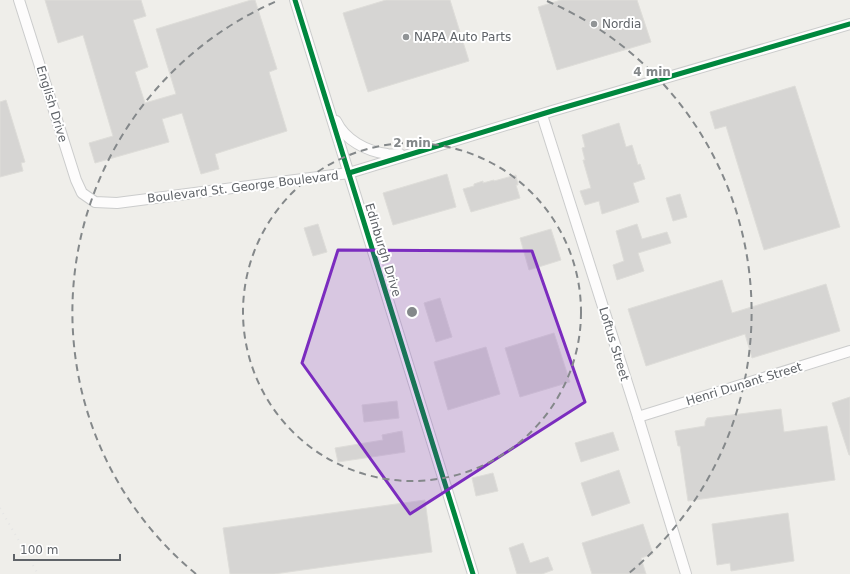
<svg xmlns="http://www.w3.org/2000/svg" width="850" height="574" font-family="'DejaVu Sans',sans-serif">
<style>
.building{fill:#d6d5d3;stroke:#deddd9}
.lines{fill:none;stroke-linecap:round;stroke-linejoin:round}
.minor-casing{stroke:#cbcccc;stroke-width:12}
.minor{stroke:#fdfcfc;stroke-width:10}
.rail{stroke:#e4e4e4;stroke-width:2;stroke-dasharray:1 5;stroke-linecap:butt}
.cycleway-casing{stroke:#fff;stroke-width:8}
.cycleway{stroke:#00873e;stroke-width:5}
.marked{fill:#7b2cbf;fill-opacity:0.2;stroke:#7b2cbf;stroke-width:3;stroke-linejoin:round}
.ring{fill:none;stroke:#84888a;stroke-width:2;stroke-dasharray:7 5}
.poi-dot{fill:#919496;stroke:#fff;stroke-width:1.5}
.labels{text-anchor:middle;stroke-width:4;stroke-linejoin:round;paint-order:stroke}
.poi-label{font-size:12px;fill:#5f6368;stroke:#fff;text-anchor:start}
.street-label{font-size:12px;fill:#5f6368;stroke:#fff}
.centre{fill:#84888a;stroke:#fff;stroke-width:2}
.ring-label{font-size:12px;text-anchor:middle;font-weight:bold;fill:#84888a;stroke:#fff;stroke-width:4;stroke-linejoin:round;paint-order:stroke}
</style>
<rect width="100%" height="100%" fill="#efeeea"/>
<g class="building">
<polygon points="45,0 141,0 146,16 133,20 148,67 135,72 145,103 176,94 156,29 251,0 255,0 277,69 269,72 287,131 215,154 219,169 201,174 182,113 162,119 169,142 95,163 89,143 113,136 83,35 58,43"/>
<polygon points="386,0 450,0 469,61 368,92 343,13"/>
<polygon points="561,0 637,0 651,42 557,70 538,7"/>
<polygon points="795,86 840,227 764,250 726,126 715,129 710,112"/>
<polygon points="6,100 25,162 21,163 23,171 0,177 0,102"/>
<polygon points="619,123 626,147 632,145 638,165 640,164 645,179 633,183 639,202 602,214 599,201 585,205 580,191 591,188 583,160 585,160 582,148 585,147 582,135"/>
<polygon points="447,174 456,207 393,225 383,193"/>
<polygon points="516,175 518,185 516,185 520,198 471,212 463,189 474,186 474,184 483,181 483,183 494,180 494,181"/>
<polygon points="680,194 687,217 673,221 666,198"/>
<polygon points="318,224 327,252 313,256 304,228"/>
<polygon points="637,224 642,239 667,232 671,243 638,253 644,271 617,280 613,265 624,261 616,231"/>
<polygon points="551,229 561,260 529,270 520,238"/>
<polygon points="722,280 732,313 826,284 840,331 752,358 745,334 646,366 628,309"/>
<polygon points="440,298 452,337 436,342 424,303"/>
<polygon points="554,333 570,382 520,397 505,348"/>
<polygon points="486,347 500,394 448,410 434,362"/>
<polygon points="850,397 850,455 849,455 832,403"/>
<polygon points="397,401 399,418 364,422 362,405"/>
<polygon points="781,409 784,432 827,426 835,480 688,501 680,446 678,446 675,431 705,426 705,422 707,418"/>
<polygon points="402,431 405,452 338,462 335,448 383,440 382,435"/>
<polygon points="613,432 619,450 581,462 575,443"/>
<polygon points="619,470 630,503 592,516 581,483"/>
<polygon points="493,473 498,491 476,496 472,478"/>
<polygon points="425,500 432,552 274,574 230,574 223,528"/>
<polygon points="788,513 794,561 731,571 730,563 717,565 712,524"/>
<polygon points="643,524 653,554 641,558 646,574 592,574 582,543"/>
<polygon points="523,543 530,563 548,557 553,570 542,574 517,574 509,548"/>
</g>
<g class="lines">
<g class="minor-casing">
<g id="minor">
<polyline points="19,0 76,180 82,193 95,202 117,203 349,173 552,111 850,24"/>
<polyline points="295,0 473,574"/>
<polyline points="542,115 638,417 686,574"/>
<path d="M336 121C345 140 366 151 387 154 391 155 395 154 400 154"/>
<polyline points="638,417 850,351"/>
</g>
</g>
<use href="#minor" class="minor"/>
<polyline class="rail" points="0,508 38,574"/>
<g class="cycleway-casing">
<g id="cycleway">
<polyline points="295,0 473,574"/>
<polyline points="349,173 552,111 850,24"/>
</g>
</g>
<use href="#cycleway" class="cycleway"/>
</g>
<path class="marked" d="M338 250 532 251 585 402 410 514 302 363Z"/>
<g class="ring">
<circle cx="412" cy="312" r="169"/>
<path d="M196 574A339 339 0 0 1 277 1M547 1A339 339 0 0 1 628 574"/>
</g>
<g class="poi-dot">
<circle cx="594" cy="24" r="4"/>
<circle cx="406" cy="37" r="4"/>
</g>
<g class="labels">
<g class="poi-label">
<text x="602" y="28">Nordia</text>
<text x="414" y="41">NAPA Auto Parts</text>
</g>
<g class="street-label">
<text transform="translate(52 104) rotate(73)" y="4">English Drive</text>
<text transform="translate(243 187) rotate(-7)" y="4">Boulevard St. George Boulevard</text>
<text transform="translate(383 250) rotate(73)" y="4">Edinburgh Drive</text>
<text transform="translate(614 344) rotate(73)" y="4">Loftus Street</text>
<text transform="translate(744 384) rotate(-17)" y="4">Henri Dunant Street</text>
</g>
</g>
<circle cx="412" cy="312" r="6" class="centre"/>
<g class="ring-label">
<text x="652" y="76">4 min</text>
<text x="412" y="147">2 min</text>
</g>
<path d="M14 554v6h106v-6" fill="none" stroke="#5f6368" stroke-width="2"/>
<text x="20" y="554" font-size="12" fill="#5f6368" stroke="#ffffff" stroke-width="3" paint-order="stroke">100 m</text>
</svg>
